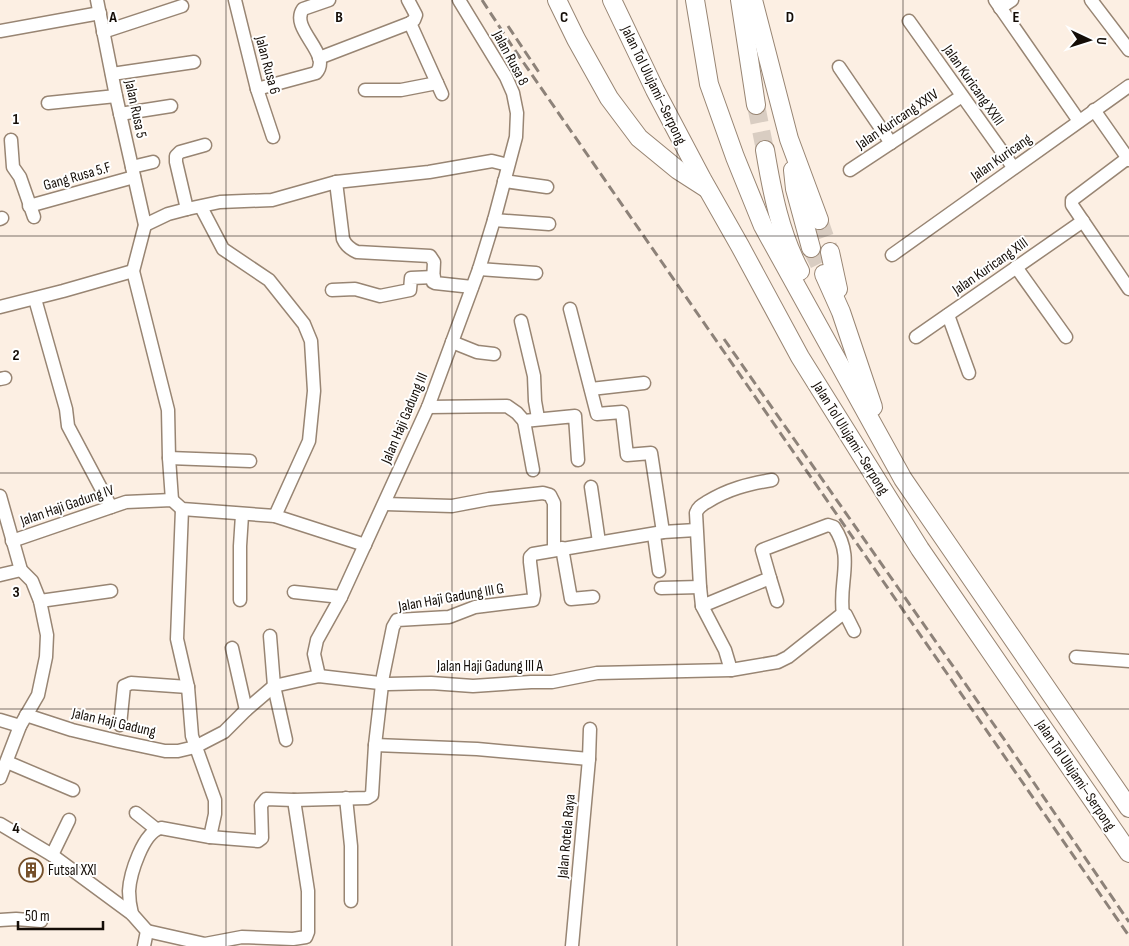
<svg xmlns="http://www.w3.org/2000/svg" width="1129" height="946" font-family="'Sofia Sans Condensed',sans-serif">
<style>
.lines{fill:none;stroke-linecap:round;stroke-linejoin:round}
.highway-tunnel{stroke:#d9cdc2;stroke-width:18;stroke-dasharray:18 9;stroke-linecap:butt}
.minor-casing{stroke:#988573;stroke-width:15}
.highway-casing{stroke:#988573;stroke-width:20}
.minor{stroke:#fff;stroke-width:12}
.highway{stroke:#fff;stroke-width:18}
.rail{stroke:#8d8279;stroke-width:3;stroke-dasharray:10 5;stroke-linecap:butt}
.grid{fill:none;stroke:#140d07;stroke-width:1;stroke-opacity:0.55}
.labels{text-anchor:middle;stroke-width:4;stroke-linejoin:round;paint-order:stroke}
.street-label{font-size:15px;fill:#140d07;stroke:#fff}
.poi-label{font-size:15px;fill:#140d07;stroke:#fff;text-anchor:start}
.grid-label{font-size:16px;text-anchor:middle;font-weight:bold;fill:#140d07;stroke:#fff;stroke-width:4;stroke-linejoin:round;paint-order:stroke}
</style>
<rect width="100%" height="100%" fill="#fcefe3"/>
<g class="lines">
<g class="highway-tunnel">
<polyline points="756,105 765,150"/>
<polyline points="819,220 830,252"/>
<polyline points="811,248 824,274"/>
</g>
<g class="minor-casing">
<g id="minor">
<polyline points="97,0 116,96 145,225 133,271 168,410 169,458 172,500"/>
<polyline points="235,0 257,89 273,137"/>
<polyline points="995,0 1079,121"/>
<polyline points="1091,0 1129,50"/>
<polyline points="1000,8 1012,0"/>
<polyline points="909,21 1013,167"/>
<polyline points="410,23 442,94"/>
<polyline points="0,31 100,13"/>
<polyline points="103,32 182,6"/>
<polyline points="319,58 410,23 414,20 416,15 408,0"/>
<polyline points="839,67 891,143"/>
<polyline points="112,74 194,62"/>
<path d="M257 89 316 73C333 54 289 29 303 9L329 0"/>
<polyline points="365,90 401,90 437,83"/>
<polyline points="48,103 116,96"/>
<polyline points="1094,110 1129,160"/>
<polyline points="120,114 171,106"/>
<polyline points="11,140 13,167 20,177 34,217"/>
<polyline points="1129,157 1072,200 1072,205 1129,289"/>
<polyline points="132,167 153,162"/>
<polyline points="850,170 962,96"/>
<polyline points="504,181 547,187"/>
<path d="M336 182 343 239C346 246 350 249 357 252L430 256 434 262 433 282 435 283 472 287"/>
<polyline points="29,206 134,177"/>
<polyline points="201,207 223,249 269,280 304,324 311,341 314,391 309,441 275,516"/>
<polyline points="187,209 176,162 176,156 180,152 205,145"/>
<polyline points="0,219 2,218"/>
<polyline points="494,220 549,224"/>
<polyline points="145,225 168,214 187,209 220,202 272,200 336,182 429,172 492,161 508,165"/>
<polyline points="892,255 1129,86"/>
<polyline points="1016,267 1066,337"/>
<polyline points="479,269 536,273"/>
<polyline points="332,290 355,289 380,296 410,290 411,278 434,277"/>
<polyline points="35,299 66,409 68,426 111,507"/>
<polyline points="0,307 63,291 133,271"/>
<polyline points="570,309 597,414 622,412 627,455 651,453 663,532"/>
<polyline points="948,315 969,373"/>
<polyline points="521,321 534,376 535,401 538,418"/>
<polyline points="916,337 1083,221"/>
<polyline points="452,342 477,352 494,354"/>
<polyline points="0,379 5,378"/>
<polyline points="591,389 644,383"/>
<polyline points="428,407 507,406 517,413 524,421 575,416 578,460"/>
<polyline points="524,421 533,470"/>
<polyline points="169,458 250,461"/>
<polyline points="591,487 599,542"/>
<polyline points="0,496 21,570 32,581 40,601 47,635 46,657 38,695 20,726 0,778"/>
<polyline points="385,504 452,506 489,499 543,493 550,495 554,503 554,550"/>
<polyline points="182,509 177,639 188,687 192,736 215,800 215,814 210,837"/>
<polyline points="654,535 659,571"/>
<polyline points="12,541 126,502 172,500 182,509 275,516 365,545"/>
<polyline points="562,548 571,599 593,597"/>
<polyline points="0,575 21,570"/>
<polyline points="770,578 777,601"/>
<polyline points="661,588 700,587"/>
<polyline points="294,592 341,597"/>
<polyline points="240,600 240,546 242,515"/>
<polyline points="40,601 111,591"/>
<path d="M702 606 770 578 762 550 828 525 834 527C855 558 838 582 843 614"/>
<polyline points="270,636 274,686 286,740"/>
<polyline points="232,648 246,710"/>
<polyline points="1076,657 1129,661"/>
<path d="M731 670 725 650 702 606 700 587 696 513C698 507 702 505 707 502 728 489 748 484 772 480"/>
<polyline points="319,676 314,654 317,640 341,597 428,407 479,269 494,220 516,137 517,113 513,93 506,77 459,0"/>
<polyline points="26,715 72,730 118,741 165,751 178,751 195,747 224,732 246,710 274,686 319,676 388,684 431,683 473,686 531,682 552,682 597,673 731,670 778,662 788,657 841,615 846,615 854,631"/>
<polyline points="0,720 20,726"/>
<polyline points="120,725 124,686 131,683 188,687"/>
<polyline points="375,745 477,749 589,759"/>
<polyline points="7,762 73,790"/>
<polyline points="346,798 351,846 351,901"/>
<polyline points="136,813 156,829"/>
<polyline points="0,824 52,855 132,914 147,931 144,946"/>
<polyline points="52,855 69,820"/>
<path d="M132 914C130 906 129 899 129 891 130 874 143 832 161 828L210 837 258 841 262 838 261 805 266 799 294 800 367 798 372 795 375 745 383 676 393 627 397 620 449 617 475 607 533 600 534 595 530 562V557L533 554 663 532 696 530"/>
<polyline points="0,920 16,919 41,921"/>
<polyline points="147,931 205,944 242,937 293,939 306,937 308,932 308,891 294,800"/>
<polyline points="572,946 589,759 590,729"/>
</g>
</g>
<g class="highway-casing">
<g id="highway">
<polyline points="557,0 576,39 609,98 639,138 678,170 706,188"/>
<polyline points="612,0 655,90 702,179 740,246 800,357 920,549 1129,853"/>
<polyline points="695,0 709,84 735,157 763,226 903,479 1129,808"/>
<polyline points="740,0 756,105"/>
<polyline points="753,0 789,139 819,220"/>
<path d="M765 150C772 192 780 233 800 271"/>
<polyline points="793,170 795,189 811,248"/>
<polyline points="830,252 838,289"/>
<polyline points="824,274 841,312 873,407"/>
</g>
</g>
<use href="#minor" class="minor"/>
<use href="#highway" class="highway"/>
<g class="rail">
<polyline points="482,0 512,46 1129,936"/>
<polyline points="508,26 540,74"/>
<polyline points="724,339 1006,742 1129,922"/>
</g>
</g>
<path class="grid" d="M226 0V946M452 0V946M677 0V946M903 0V946M0 236H1129M0 473H1129M0 709H1129"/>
<defs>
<g id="building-ring" transform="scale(1.25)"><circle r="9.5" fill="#fff" stroke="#75502b" stroke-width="1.5"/><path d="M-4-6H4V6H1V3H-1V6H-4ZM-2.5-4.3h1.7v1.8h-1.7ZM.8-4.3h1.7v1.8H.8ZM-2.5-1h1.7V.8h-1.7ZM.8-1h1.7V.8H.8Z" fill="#75502b"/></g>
</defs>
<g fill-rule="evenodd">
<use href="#building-ring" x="31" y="870"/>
</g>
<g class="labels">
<g class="street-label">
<text transform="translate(511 58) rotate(62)" y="5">Jalan Rusa 8</text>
<text transform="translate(268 65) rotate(75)" y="5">Jalan Rusa 6</text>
<text transform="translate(654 85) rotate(64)" y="5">Jalan Tol Ulujami–Serpong</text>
<text transform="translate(974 85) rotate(55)" y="5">Jalan Kuricang XXIII</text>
<text transform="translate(136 109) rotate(78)" y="5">Jalan Rusa 5</text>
<text transform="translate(897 119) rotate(-34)" y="5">Jalan Kuricang XXIV</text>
<text transform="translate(1001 157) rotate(-35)" y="5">Jalan Kuricang</text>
<text transform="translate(77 176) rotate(-16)" y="5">Gang Rusa 5.F</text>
<text transform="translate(990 266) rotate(-35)" y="5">Jalan Kuricang XIII</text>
<text transform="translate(404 418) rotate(-67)" y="5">Jalan Haji Gadung III</text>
<text transform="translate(851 438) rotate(58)" y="5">Jalan Tol Ulujami–Serpong</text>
<text transform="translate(67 505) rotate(-19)" y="5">Jalan Haji Gadung IV</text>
<text transform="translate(451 597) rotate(-10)" y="5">Jalan Haji Gadung III G</text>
<text x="490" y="671">Jalan Haji Gadung III A</text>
<text transform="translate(114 722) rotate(13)" y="5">Jalan Haji Gadung</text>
<text transform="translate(1076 775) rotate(56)" y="5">Jalan Tol Ulujami–Serpong</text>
<text transform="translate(566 836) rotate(-85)" y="5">Jalan Rotela Raya</text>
</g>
<g class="poi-label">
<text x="48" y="875">Futsal XXI</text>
</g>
</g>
<g class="grid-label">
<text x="113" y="22">A</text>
<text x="339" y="22">B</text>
<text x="564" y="22">C</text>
<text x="790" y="22">D</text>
<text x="1016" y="22">E</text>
<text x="16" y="124">1</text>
<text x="16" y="360">2</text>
<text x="16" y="597">3</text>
<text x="16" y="833">4</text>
</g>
<g transform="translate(1089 40) rotate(94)" stroke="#ffffff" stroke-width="4" paint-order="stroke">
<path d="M0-4L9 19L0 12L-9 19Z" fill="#140d07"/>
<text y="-8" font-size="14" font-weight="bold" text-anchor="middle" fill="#140d07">U</text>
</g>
<path d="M18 921v8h85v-8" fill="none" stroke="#140d07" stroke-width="2.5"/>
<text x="25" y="921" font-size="15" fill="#140d07" stroke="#ffffff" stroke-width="4" paint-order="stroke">50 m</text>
</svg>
